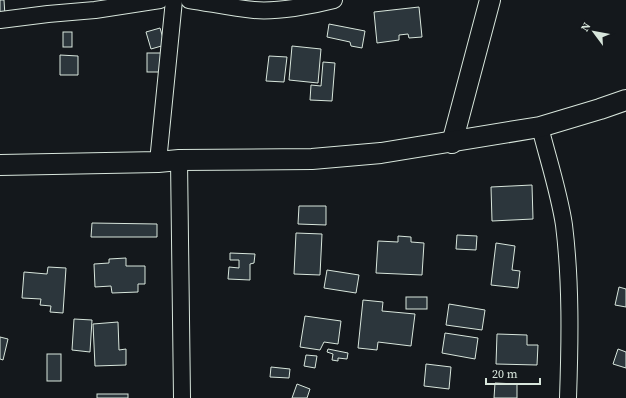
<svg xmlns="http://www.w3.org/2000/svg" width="626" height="398" font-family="'Source Serif 4',serif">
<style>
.building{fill:#2c363c;stroke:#d8e6dc}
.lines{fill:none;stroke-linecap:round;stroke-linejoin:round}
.minor-casing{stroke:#d8e6dc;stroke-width:18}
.tertiary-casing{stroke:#d8e6dc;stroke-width:22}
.minor{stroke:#14181c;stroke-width:16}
.tertiary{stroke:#14181c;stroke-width:20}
</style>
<rect width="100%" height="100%" fill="#14181c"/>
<g class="building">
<polygon points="0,0 4,0 5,16 0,16"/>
<polygon points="419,7 422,37 409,38 408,34 399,35 399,40 377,43 374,12"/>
<polygon points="329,24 365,31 362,48 351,46 350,42 327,37"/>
<polygon points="160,28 165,45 151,49 146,32"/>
<rect x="63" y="32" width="9" height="15"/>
<polygon points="292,46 321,49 318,83 289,80"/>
<rect x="147" y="53" width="18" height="19"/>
<polygon points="60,55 78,56 78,75 60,75"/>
<polygon points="269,56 287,57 284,82 266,81"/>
<polygon points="323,62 335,63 332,101 310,100 311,85 321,86"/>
<polygon points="532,185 533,219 492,221 491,187"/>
<polygon points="299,206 326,206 326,225 298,224"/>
<polygon points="92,223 157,224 157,237 91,237"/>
<polygon points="296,233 322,234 320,275 294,274"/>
<polygon points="457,235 477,236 476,250 456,249"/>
<polygon points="398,236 411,237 411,242 424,243 422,275 376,273 378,241 398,242"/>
<polygon points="496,243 515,246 512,270 520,271 518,288 491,285"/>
<polygon points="230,253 255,254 254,263 250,264 250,280 228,279 229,267 239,268 239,260 230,260"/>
<polygon points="126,258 126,266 145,266 145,284 138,284 138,292 112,293 111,286 95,287 94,264 109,263 109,259"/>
<polygon points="48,267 66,268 63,313 50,312 51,306 40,305 41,299 22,298 24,272 47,274"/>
<polygon points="327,270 359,275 356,293 324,288"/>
<polygon points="619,287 626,289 626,307 615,305"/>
<rect x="406" y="297" width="21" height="12"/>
<polygon points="363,300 383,302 382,311 415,314 411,346 378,342 377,350 358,348"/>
<polygon points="449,304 485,310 482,330 446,325"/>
<polygon points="305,316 341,321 338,344 324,342 320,350 300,347"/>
<polygon points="74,319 92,320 90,352 72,350"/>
<polygon points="118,322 119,350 126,349 126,365 95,366 93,324"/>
<polygon points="445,333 478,338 475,359 442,353"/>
<polygon points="497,334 527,335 527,345 538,345 537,365 496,364"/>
<polygon points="0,337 8,339 3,360 0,359"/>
<polygon points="328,349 348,353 347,359 338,358 338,361 332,360 333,354 327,352"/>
<polygon points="618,349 626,352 626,368 613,364"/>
<rect x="47" y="354" width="14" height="27"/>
<polygon points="306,355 317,356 315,368 304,366"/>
<polygon points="426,364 451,367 449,389 424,386"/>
<polygon points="271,367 290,369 289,378 270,377"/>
<polygon points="495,383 517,384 517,398 494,398"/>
<polygon points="297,384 310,389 307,398 292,398"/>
<rect x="97" y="394" width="31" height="4"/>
</g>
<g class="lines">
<g class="minor-casing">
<g id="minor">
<path d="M189 0C210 3 232 8 254 10 277 12 311 6 334 0"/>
<polyline points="0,20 48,14 95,10 160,0"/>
<path d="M540 127C548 159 559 192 564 225 571 282 570 341 568 398"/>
<polyline points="179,160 182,398"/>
<polyline points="158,162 174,0"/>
</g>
</g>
<g class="tertiary-casing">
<g id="tertiary">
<polyline points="452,143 490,0"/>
<polyline points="0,165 158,162 179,160 312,159 381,153 540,127 600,109 626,100"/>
</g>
</g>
<use href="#minor" class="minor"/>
<use href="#tertiary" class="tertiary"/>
</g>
<g transform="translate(594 32) rotate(302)" stroke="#14181c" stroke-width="3" paint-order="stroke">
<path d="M0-3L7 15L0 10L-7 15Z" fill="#d8e6dc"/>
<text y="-6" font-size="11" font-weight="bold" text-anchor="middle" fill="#d8e6dc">N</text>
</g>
<path d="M486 378v6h54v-6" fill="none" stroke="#d8e6dc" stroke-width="2"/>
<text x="492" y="378" font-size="12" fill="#d8e6dc" stroke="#14181c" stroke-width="3" paint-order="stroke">20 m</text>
</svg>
